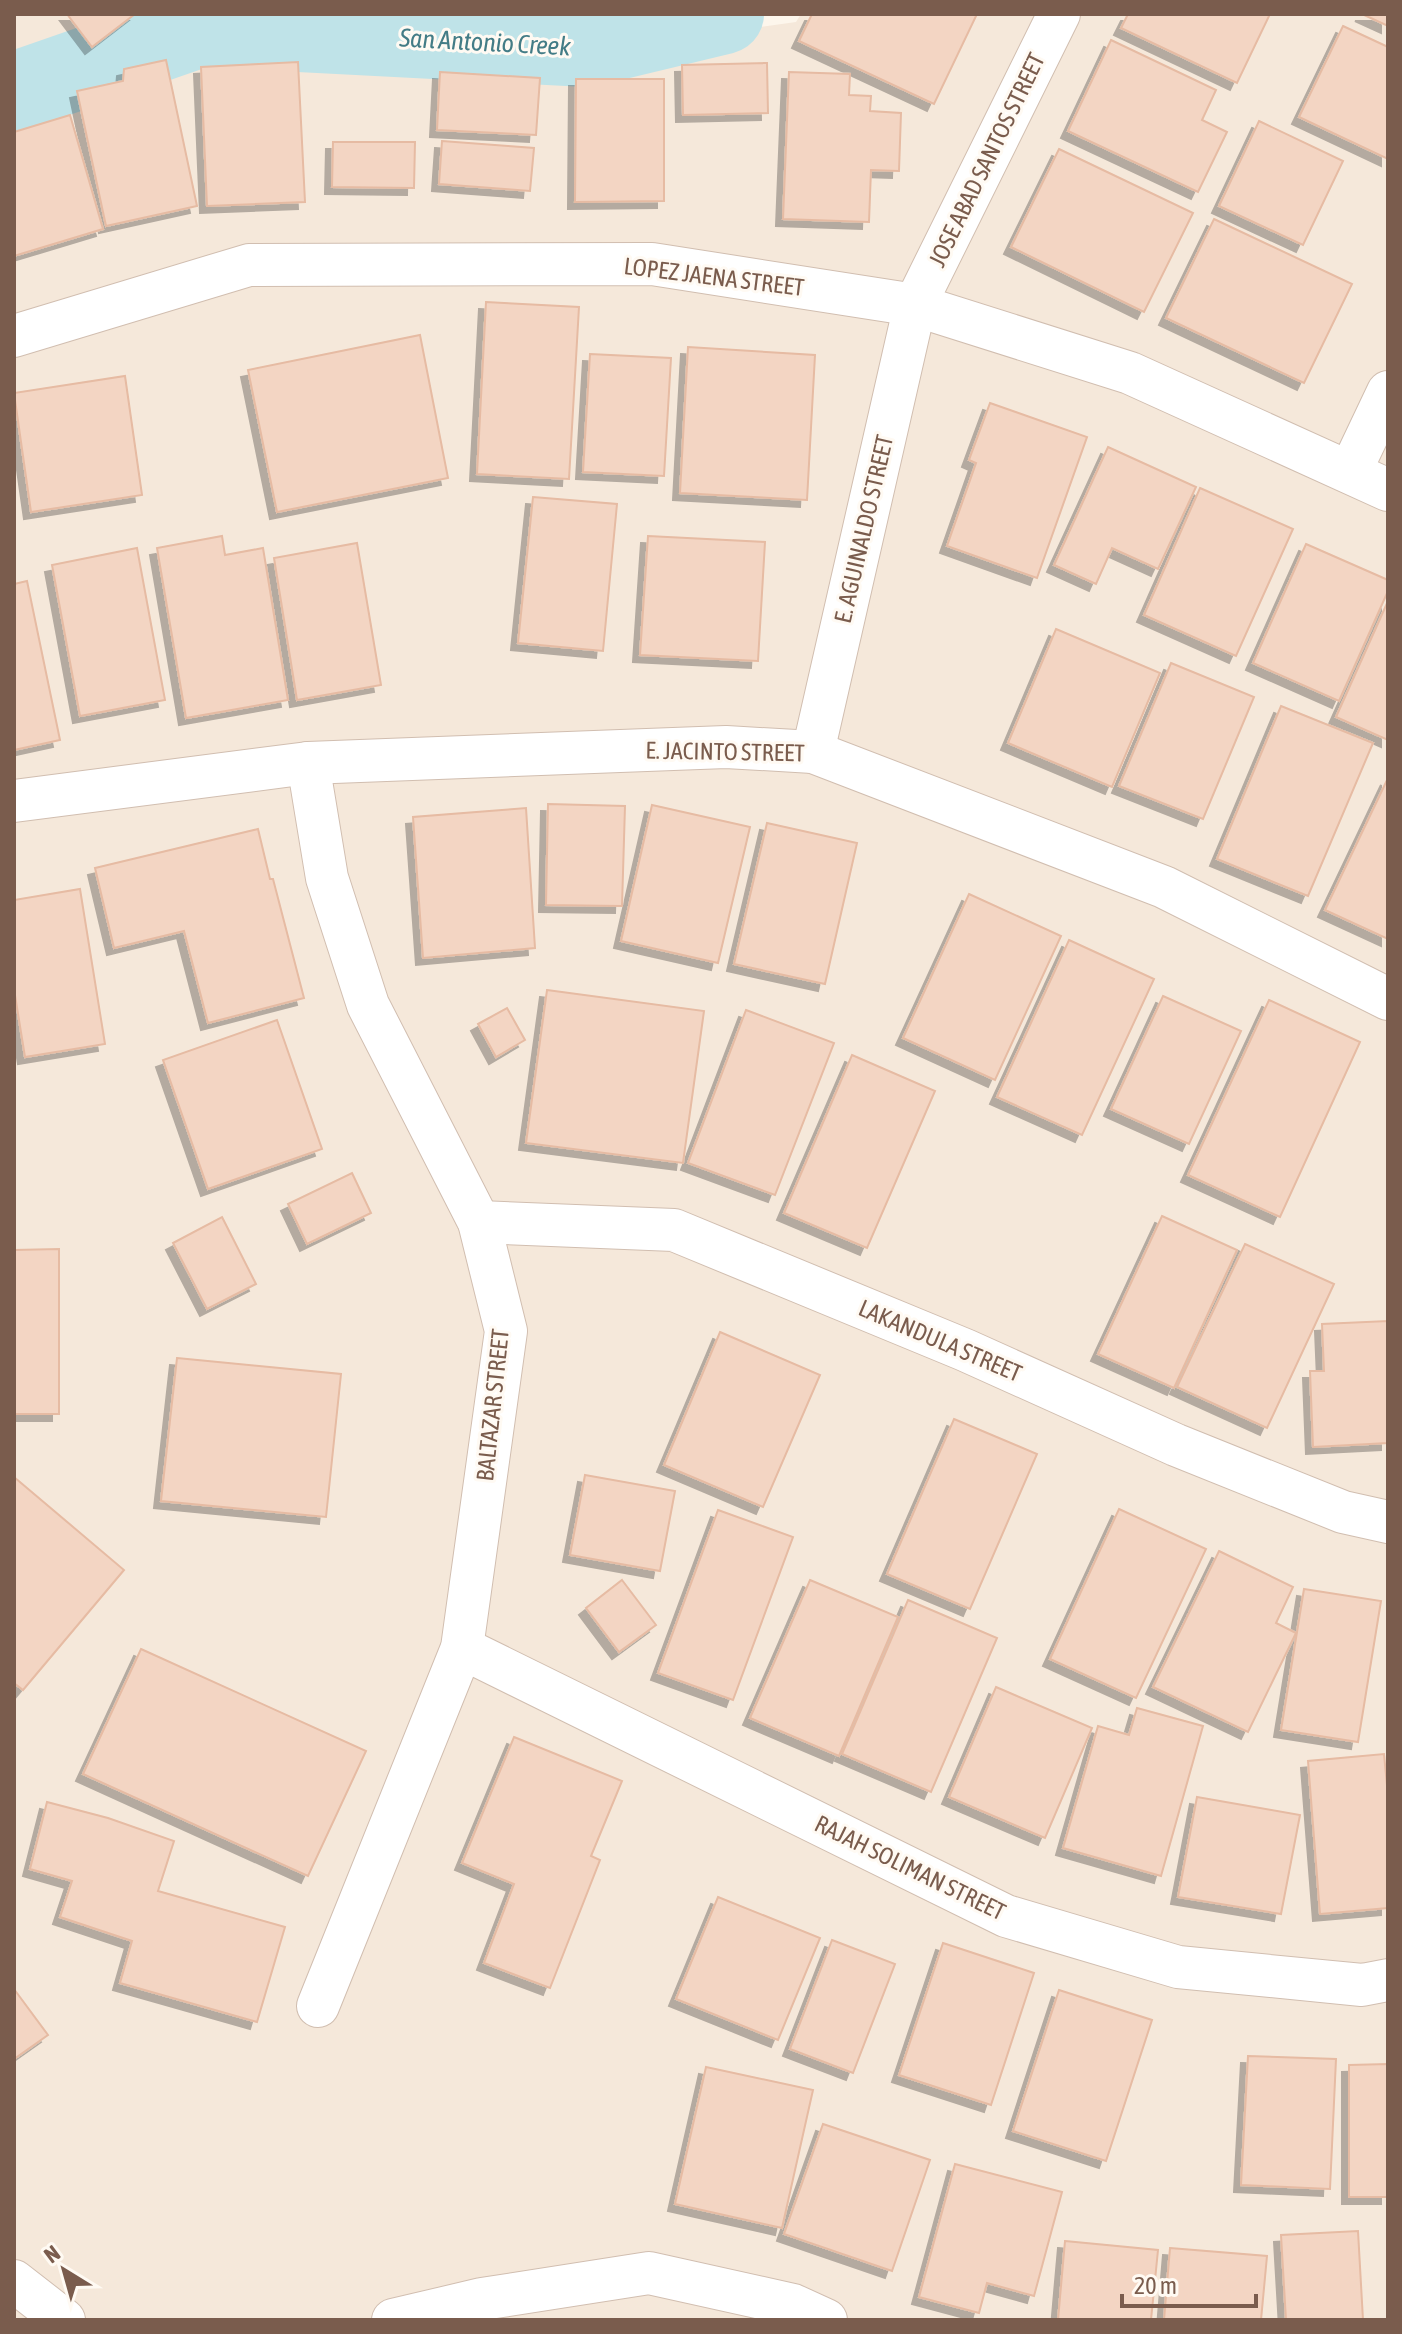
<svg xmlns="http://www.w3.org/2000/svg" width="1402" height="2334" font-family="'Asap Condensed',sans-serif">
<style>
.residential{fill:#f5e8da}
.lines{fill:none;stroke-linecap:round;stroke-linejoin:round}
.river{stroke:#bfe3e8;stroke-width:80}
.building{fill:#f3d5c3;stroke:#e6bba3;stroke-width:2;filter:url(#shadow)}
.street-casing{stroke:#d1beb0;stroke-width:44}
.street{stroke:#fff;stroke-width:42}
.labels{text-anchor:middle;stroke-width:6;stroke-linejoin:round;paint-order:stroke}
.street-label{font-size:24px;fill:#7a5c4d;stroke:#fffaf3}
.water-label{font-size:26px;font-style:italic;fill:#437c86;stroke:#fffaf3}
</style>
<defs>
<filter id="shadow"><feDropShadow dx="-7" dy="7" stdDeviation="0" flood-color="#0004"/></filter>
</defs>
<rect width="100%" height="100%" fill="#fdf6ec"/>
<g class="residential">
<polygon points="14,14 200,14 14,79"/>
<polygon points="420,14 660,14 573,28"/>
<polygon points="801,14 1388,14 1388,2320 14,2320 14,98 199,36 591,51 796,22"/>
</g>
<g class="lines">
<polyline class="river" points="14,92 201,27 587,47 724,14"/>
</g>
<g class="building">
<polygon points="67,14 135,14 92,47"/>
<polygon points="812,14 977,14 934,104 799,41"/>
<polygon points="1128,14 1270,14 1237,83 1121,28"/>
<polygon points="1362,14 1388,14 1388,26"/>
<polygon points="1343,26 1388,47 1388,159 1299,117"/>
<polygon points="1111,40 1216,90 1202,120 1227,132 1198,192 1068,131"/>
<polygon points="166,60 197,206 106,226 77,91 123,81 124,69"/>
<polygon points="298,62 305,202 207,206 201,67"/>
<polygon points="767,63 768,113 683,115 682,65"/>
<polygon points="440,72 540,78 536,135 437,130"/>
<polygon points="789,72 850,74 849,95 871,96 870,111 901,113 899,171 871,170 869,222 783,219"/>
<polygon points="576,79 664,79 664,201 575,202"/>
<polygon points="70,115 103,229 14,256 14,132"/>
<polygon points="1259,121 1343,161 1303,245 1219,206"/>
<polygon points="442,141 534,148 530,191 439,184"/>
<polygon points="333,142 415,142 414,188 332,187"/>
<polygon points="1059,149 1193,213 1144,312 1011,247"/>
<polygon points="1214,219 1352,284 1304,383 1166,318"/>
<polygon points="486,302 579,307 569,479 477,474"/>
<polygon points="420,335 448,478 277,512 248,370"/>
<polygon points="688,347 815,355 807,500 680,493"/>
<polygon points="590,354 671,358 664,476 583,472"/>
<polygon points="125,376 142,495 31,512 14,393"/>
<polygon points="990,403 1087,437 1037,578 947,546 976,463 969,460"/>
<polygon points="1108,447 1196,487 1158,569 1112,548 1096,584 1054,565"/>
<polygon points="1200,488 1293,529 1236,656 1144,615"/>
<polygon points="533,497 617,504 603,651 518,643"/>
<polygon points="222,536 225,555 263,548 288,700 186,718 157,548"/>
<polygon points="648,536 765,542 758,661 640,655"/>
<polygon points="357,543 381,685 297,700 274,558"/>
<polygon points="1306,544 1388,580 1388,591 1339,701 1253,663"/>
<polygon points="137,548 165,700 80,716 52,565"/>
<polygon points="27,581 60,740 14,750 14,584"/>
<polygon points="1388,601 1388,740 1336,717"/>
<polygon points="1056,629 1160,673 1112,787 1008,743"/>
<polygon points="1171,663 1254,697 1203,819 1119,786"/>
<polygon points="1281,706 1373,743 1308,896 1217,859"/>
<polygon points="1388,778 1388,939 1325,910"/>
<polygon points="548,804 625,806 622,906 546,905"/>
<polygon points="652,805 750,827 718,963 621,941"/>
<polygon points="526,808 535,948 423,958 413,817"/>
<polygon points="767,823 857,843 825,984 734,964"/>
<polygon points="258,829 270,879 273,879 304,998 208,1023 184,931 114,948 95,868"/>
<polygon points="80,889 105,1044 25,1057 14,989 14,900"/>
<polygon points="969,894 1061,936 995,1080 903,1038"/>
<polygon points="1069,940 1154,979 1082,1135 997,1097"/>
<polygon points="547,990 704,1011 683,1163 526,1143"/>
<polygon points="1163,996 1241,1031 1189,1144 1111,1109"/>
<polygon points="1269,1000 1360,1042 1280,1217 1188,1175"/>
<polygon points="507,1008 525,1040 496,1057 478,1024"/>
<polygon points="746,1010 834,1043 775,1195 688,1163"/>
<polygon points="277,1020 322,1149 208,1189 163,1060"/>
<polygon points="852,1055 935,1091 867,1248 784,1213"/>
<polygon points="352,1173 371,1213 307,1244 288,1204"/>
<polygon points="1162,1216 1237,1250 1174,1388 1098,1354"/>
<polygon points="222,1217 256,1284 207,1309 173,1243"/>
<polygon points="1245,1244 1334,1284 1267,1428 1177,1387"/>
<polygon points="59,1249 59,1414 14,1414 14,1250"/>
<polygon points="1388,1321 1388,1443 1313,1447 1310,1371 1324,1371 1322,1324"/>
<polygon points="720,1332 820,1375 763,1507 664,1465"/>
<polygon points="177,1358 341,1374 326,1517 161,1501"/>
<polygon points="954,1419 1037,1454 970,1609 887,1574"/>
<polygon points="585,1475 675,1491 660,1571 570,1555"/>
<polygon points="14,1477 124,1570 23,1690 14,1683"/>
<polygon points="1119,1509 1206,1549 1136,1698 1050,1659"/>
<polygon points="718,1510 793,1537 733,1700 658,1673"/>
<polygon points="1219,1551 1293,1587 1276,1623 1296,1633 1248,1732 1153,1687"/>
<polygon points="622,1580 656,1625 619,1652 586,1608"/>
<polygon points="810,1580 898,1617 839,1756 750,1718"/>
<polygon points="1304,1589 1381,1601 1358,1742 1281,1730"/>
<polygon points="908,1600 997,1638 931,1792 842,1754"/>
<polygon points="141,1649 366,1751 308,1876 83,1774"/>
<polygon points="996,1687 1092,1728 1045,1838 949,1797"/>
<polygon points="1137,1708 1203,1726 1161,1876 1063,1848 1098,1726 1129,1735"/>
<polygon points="514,1737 622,1781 591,1856 600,1860 550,1988 484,1963 514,1884 462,1863"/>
<polygon points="1384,1754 1388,1796 1388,1908 1320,1914 1308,1761"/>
<polygon points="1197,1797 1300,1815 1281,1914 1178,1897"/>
<polygon points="47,1802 108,1818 174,1841 158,1891 285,1927 257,2022 120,1983 132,1941 60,1917 72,1881 30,1869"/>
<polygon points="718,1897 820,1938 778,2040 676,1999"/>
<polygon points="832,1940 895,1964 853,2073 790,2049"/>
<polygon points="943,1943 1034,1973 991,2105 899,2075"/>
<polygon points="14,1989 48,2035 14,2059"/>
<polygon points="1059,1990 1152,2020 1106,2161 1013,2131"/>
<polygon points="1248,2056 1336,2059 1330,2189 1241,2185"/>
<polygon points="1388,2064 1388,2197 1349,2197 1349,2065"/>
<polygon points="706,2067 813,2090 782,2228 675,2204"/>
<polygon points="823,2124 930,2160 892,2271 784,2234"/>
<polygon points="955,2164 1062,2192 1034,2296 987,2283 979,2313 919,2297"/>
<polygon points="1358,2231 1363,2320 1286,2320 1281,2235"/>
<polygon points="1065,2241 1158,2250 1151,2320 1058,2320"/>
<polygon points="1170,2248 1267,2256 1261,2320 1164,2320"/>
</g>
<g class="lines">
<g class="street-casing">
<g id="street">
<polyline points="14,336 249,265 652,264 915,305 1130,373 1388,490"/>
<polyline points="1350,472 1388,392"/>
<polyline points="813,752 915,305 1059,14"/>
<polyline points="308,763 327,878 368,1005 479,1222 506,1331 462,1648 318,2006"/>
<polyline points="14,801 308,763 726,747 813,752 1164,887 1388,999"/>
<polyline points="479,1222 674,1230 965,1350 1176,1445 1343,1512 1388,1522"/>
<polyline points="462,1648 1006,1916 1178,1967 1362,1985 1388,1980"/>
<polyline points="14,2281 64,2320"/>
<polyline points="393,2320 482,2299 649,2273 793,2305 826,2320"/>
</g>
</g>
<use href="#street" class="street"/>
</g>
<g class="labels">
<g class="street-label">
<text transform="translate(987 160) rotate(-64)" y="8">JOSE ABAD SANTOS STREET</text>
<text transform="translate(714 277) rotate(7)" y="8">LOPEZ JAENA STREET</text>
<text transform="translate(864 529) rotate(-77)" y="8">E. AGUINALDO STREET</text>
<text transform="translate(725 752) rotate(1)" y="8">E. JACINTO STREET</text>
<text transform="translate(940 1341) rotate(23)" y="8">LAKANDULA STREET</text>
<text transform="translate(493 1405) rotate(-84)" y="8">BALTAZAR STREET</text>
<text transform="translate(910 1868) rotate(26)" y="8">RAJAH SOLIMAN STREET</text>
</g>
<g class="water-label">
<text transform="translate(485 42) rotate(3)" y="9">San Antonio Creek</text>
</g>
</g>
<rect width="1402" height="2334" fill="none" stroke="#7a5c4d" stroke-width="32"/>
<g transform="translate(64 2270) rotate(323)" stroke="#fffaf3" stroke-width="6" paint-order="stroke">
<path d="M0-6L14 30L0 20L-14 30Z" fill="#7a5c4d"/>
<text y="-12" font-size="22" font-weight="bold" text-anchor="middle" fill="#7a5c4d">N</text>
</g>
<path d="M1122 2294v12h134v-12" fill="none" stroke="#7a5c4d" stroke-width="4"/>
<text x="1134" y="2294" font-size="24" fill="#7a5c4d" stroke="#fffaf3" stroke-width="6" paint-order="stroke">20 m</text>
</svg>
